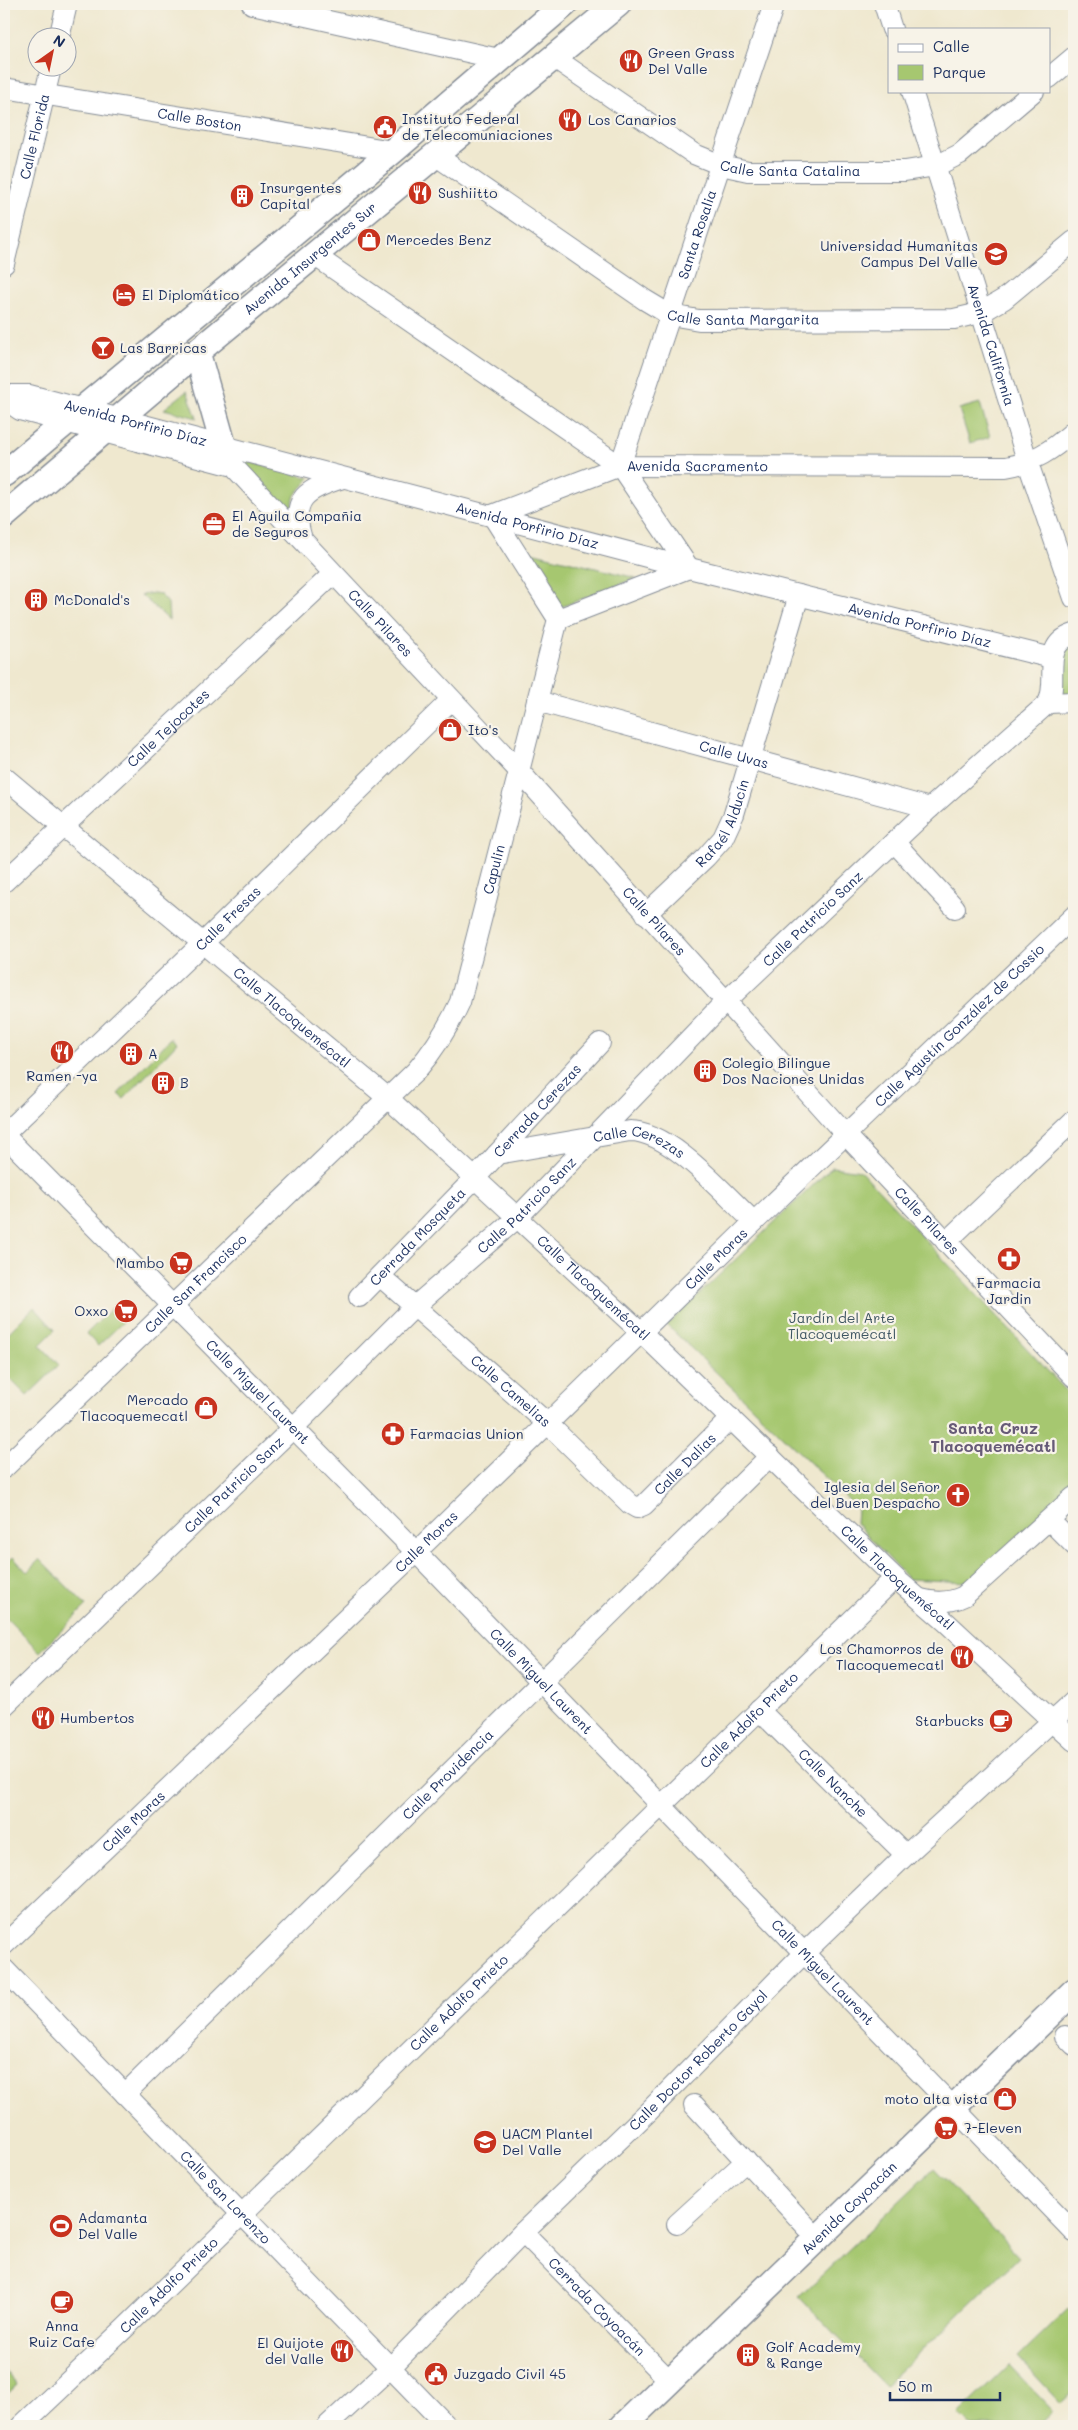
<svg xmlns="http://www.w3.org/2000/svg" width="1078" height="2430" font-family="Mali,sans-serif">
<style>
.green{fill:#a6c770;stroke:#607b67}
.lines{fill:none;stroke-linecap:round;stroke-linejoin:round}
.minor-casing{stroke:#858c96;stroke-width:22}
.major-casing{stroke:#858c96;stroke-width:28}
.minor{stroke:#fff;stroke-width:20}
.major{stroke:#fff;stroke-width:25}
.labels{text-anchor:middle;stroke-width:4.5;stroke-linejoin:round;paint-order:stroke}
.poi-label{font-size:14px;fill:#1b2f5e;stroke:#f7f3e8;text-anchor:start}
.street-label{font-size:14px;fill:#1b2f5e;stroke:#f7f3e8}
.park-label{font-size:14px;fill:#3e5562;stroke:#f7f3e8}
.quarter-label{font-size:16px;font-weight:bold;fill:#665a77;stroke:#f7f3e8}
</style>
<rect width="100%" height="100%" fill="#f7f3e8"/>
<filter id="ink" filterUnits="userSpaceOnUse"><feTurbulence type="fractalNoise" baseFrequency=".02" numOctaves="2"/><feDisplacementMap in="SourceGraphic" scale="10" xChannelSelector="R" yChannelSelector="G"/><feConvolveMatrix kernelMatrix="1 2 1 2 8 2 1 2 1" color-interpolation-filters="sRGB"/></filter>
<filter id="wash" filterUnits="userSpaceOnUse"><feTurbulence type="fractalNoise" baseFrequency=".0096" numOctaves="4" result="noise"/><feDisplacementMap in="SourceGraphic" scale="20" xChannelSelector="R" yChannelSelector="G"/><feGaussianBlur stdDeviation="1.12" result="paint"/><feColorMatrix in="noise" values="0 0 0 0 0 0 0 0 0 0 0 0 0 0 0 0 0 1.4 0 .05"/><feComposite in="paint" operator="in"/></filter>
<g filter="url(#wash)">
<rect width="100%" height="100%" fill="#efe8cf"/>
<g class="green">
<polygon points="187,391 197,418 164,409"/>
<polygon points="980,403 990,437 970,443 959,409"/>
<polygon points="238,459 310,478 295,495 290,514"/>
<polygon points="523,550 636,578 561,607"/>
<polygon points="154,593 160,594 168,603 169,620 141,595"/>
<polygon points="1074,642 1074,695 1064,695 1060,689 1058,659"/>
<polygon points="171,1038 177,1043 124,1099 118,1094"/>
<polygon points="832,1167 861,1171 1074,1399 1074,1478 1051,1506 968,1582 908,1579 856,1523 857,1508 667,1325"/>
<polygon points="34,1307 55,1330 40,1345 59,1365 27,1396 4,1373 4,1337"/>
<polygon points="112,1308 124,1321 98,1346 86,1334"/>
<polygon points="13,1557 27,1572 40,1559 86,1606 40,1652 4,1616 4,1566"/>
<polygon points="934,2168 1019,2257 885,2386 799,2297"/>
<polygon points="1068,2309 1074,2315 1074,2391 1061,2403 1018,2357"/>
<polygon points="1009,2365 1053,2411 1037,2426 971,2426 959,2414"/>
<polygon points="4,2370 17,2385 4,2397"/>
</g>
</g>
<g filter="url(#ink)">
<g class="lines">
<g class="minor-casing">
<g id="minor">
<polyline points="252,4 499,59"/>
<polyline points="884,4 892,29"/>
<polyline points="59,38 67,4"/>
<path id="s1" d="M553 57 694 154 721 165 748 171H905L936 166 960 154 1034 91"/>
<polyline points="1049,78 1074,57"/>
<path id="s2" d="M4 88 393 151"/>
<path id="s3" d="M912 91 1028 463 1074 598"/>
<path id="s4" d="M435 155 645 300 670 315 699 320 954 319 980 313 1004 299 1074 241"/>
<path id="s5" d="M314 255 620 466 1006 467C1035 462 1052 450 1074 431"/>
<path id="s6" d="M4 264 51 68"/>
<path id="s7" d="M4 395H29L689 568 1052 658"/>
<path id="s8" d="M4 399 20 410 233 466 520 772 846 1135 1074 1377"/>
<path id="s9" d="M620 466 774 4"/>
<path d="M302 539C289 498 307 489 343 478"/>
<polyline points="558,619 689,568 620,466"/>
<path id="s10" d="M537 701 930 808"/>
<polyline points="1048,703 1074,702"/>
<path id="s11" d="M4 777 388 1098 641 1332 895 1578 946 1622 1074 1741"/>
<polyline points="894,842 955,908"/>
<path id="s12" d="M4 882 333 574"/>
<path id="s13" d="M646 914 706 857 723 838 734 814 799 595"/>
<path id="s14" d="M4 1134 202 944 451 700"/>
<path id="s15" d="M4 1135 416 1552 1074 2232"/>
<path id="s16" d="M497 1154 630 1131C671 1131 724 1194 754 1222"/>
<polyline points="946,1242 1074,1120"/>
<path id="s17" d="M380 1276 547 1423 630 1504 637 1508 644 1505 731 1418"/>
<path id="s18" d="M359 1297 475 1178 600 1043"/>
<path id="s19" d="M4 1468 416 1071C435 1049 448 1028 460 1002L558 619 492 515 620 466"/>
<polyline points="1050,1521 1074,1545"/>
<path d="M920 1599C935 1603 950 1603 964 1596L1074 1497"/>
<path id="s20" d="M4 1706 293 1428 414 1307 517 1218 725 1002 930 808 1048 703C1060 680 1039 645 1074 634"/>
<path id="s21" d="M759 1710 906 1855"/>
<path id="s22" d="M4 1945 416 1552 754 1222 1074 916"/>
<path id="s23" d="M4 1969 447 2426"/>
<polyline points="1065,2036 1074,2045"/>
<path id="s24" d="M125 2094 770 1456"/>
<polyline points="694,2105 817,2238"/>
<polyline points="677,2224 746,2161"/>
<path id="s25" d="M523 2232 670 2381"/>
<path id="s26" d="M21 2426 125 2328 895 1578"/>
<path id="s27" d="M327 2426 390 2368 523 2232 649 2111 805 1952 906 1855 1074 1701"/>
</g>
</g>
<g class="major-casing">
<g id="major">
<polyline points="197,352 223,444"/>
<polyline points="4,474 393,151 565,4"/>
<path id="s28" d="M4 516 197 352 618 4"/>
<path id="s29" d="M623 2426 1074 1991"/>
</g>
</g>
<use href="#minor" class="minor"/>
<use href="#major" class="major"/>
</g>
</g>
<defs>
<g id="restaurant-disc" transform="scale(1.25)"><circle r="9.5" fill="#c8321e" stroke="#f7f3e8"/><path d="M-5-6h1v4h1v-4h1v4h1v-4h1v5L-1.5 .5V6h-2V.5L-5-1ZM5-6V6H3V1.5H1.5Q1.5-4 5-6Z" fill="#fff"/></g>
<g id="civic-disc" transform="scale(1.25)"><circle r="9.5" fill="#c8321e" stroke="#f7f3e8"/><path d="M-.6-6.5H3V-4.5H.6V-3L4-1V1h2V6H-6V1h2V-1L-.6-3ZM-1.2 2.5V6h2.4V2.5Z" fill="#fff"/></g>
<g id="building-disc" transform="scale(1.25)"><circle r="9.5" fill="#c8321e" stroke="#f7f3e8"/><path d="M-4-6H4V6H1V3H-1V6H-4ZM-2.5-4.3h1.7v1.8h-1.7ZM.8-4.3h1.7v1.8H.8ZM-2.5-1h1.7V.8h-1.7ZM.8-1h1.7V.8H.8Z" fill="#fff"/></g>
<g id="shop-disc" transform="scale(1.25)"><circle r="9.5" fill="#c8321e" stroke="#f7f3e8"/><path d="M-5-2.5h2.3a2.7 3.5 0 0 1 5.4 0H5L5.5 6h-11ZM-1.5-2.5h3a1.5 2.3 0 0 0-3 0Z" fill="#fff"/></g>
<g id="university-disc" transform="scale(1.25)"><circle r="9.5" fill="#c8321e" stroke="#f7f3e8"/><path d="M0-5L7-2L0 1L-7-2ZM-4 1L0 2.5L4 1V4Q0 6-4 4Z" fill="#fff"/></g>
<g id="hotel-disc" transform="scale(1.25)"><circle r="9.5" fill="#c8321e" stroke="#f7f3e8"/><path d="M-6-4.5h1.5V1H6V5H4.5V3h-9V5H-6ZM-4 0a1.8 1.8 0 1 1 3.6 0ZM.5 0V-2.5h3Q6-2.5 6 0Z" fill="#fff"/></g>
<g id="bar-disc" transform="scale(1.25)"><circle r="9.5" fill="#c8321e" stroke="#f7f3e8"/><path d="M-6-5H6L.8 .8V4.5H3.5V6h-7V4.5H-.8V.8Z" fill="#fff"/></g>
<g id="office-disc" transform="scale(1.25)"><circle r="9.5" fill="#c8321e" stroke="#f7f3e8"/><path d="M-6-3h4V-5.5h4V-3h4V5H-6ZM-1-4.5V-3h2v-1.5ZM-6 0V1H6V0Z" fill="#fff"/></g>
<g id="pharmacy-disc" transform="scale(1.25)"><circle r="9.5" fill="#c8321e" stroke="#f7f3e8"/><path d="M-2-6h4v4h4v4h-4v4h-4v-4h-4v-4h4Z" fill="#fff"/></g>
<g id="supermarket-disc" transform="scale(1.25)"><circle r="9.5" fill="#c8321e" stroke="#f7f3e8"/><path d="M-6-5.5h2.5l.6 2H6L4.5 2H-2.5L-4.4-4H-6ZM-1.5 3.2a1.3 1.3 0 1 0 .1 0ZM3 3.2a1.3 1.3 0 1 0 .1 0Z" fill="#fff"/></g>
<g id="church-disc" transform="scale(1.25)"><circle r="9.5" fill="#c8321e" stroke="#f7f3e8"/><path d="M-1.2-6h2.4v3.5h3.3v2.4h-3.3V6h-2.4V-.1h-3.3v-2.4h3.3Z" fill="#fff"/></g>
<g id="cafe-disc" transform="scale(1.25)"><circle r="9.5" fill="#c8321e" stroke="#f7f3e8"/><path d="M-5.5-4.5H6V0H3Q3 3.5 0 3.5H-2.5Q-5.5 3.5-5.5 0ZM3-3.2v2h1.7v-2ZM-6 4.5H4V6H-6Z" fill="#fff"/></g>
<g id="stadium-disc" transform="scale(1.25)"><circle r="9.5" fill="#c8321e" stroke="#f7f3e8"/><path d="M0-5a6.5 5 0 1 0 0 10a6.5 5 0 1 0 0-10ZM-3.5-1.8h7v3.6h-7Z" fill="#fff"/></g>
</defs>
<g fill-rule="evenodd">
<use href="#restaurant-disc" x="631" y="61"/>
<use href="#restaurant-disc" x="570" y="120"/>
<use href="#civic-disc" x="385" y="127"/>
<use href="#restaurant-disc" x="420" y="193"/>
<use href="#building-disc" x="242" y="196"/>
<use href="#shop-disc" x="369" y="240"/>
<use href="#university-disc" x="996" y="254"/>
<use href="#hotel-disc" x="124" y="295"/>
<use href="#bar-disc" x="103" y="348"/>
<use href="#office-disc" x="214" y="524"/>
<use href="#building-disc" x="36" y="600"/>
<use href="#shop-disc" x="450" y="730"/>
<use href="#restaurant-disc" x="62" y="1052"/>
<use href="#building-disc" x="131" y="1054"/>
<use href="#building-disc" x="705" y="1071"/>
<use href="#building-disc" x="163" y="1083"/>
<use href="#pharmacy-disc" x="1009" y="1259"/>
<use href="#supermarket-disc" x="181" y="1263"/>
<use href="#supermarket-disc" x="126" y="1311"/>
<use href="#shop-disc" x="206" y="1408"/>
<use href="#pharmacy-disc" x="393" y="1434"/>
<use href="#church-disc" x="958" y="1495"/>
<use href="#restaurant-disc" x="962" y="1657"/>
<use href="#restaurant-disc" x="43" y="1718"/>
<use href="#cafe-disc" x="1001" y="1721"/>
<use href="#shop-disc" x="1005" y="2099"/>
<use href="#supermarket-disc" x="946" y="2128"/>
<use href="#university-disc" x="485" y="2142"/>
<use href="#stadium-disc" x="61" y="2226"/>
<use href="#cafe-disc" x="62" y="2302"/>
<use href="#restaurant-disc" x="342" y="2351"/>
<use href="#building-disc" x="748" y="2355"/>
<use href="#civic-disc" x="436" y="2374"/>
</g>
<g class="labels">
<g class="poi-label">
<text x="648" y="58">Green Grass<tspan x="648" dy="16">Del Valle</tspan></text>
<text x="402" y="124">Instituto Federal<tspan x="402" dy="16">de Telecomuniaciones</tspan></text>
<text x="588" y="125">Los Canarios</text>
<text x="260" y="193">Insurgentes<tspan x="260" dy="16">Capital</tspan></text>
<text x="438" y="198">Sushiitto</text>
<text x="386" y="245">Mercedes Benz</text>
<text x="978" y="251" text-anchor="end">Universidad Humanitas<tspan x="978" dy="16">Campus Del Valle</tspan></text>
<text x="142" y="300">El Diplomático</text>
<text x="120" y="353">Las Barricas</text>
<text x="232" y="521">El Aguila Compañia<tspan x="232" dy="16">de Seguros</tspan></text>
<text x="54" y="605">McDonald's</text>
<text x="468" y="735">Ito's</text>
<text x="148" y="1059">A</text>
<text x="722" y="1068">Colegio Bilingue<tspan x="722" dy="16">Dos Naciones Unidas</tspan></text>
<text x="62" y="1081" text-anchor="middle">Ramen -ya</text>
<text x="180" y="1088">B</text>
<text x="164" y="1268" text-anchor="end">Mambo</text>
<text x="1009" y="1288" text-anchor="middle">Farmacia<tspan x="1009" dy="16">Jardin</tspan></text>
<text x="108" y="1316" text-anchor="end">Oxxo</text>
<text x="188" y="1405" text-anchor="end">Mercado<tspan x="188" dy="16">Tlacoquemecatl</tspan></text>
<text x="410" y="1439">Farmacias Union</text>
<text x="940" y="1492" text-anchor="end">Iglesia del Señor<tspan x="940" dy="16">del Buen Despacho</tspan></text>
<text x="944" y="1654" text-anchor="end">Los Chamorros de<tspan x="944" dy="16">Tlacoquemecatl</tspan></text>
<text x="60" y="1723">Humbertos</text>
<text x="984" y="1726" text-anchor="end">Starbucks</text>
<text x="988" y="2104" text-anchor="end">moto alta vista</text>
<text x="964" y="2133">7-Eleven</text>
<text x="502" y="2139">UACM Plantel<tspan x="502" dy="16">Del Valle</tspan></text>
<text x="78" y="2223">Adamanta<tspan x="78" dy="16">Del Valle</tspan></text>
<text x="62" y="2331" text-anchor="middle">Anna<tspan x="62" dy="16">Ruiz Cafe</tspan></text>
<text x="324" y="2348" text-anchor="end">El Quijote<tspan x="324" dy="16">del Valle</tspan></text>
<text x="766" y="2352">Golf Academy<tspan x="766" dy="16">&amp; Range</tspan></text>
<text x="454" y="2379">Juzgado Civil 45</text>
</g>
<g class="street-label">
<text dy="5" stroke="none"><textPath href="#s2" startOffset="198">Calle Boston</textPath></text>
<text dy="5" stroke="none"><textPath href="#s6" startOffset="131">Calle Florida</textPath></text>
<text dy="5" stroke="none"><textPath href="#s1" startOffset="270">Calle Santa Catalina</textPath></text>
<text dy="5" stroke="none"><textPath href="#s9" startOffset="244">Santa Rosalia</textPath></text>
<text dy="5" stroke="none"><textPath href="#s28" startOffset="400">Avenida Insurgentes Sur</textPath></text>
<text dy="5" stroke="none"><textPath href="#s4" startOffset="358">Calle Santa Margarita</textPath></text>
<text dy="5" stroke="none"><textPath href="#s3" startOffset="266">Avenida California</textPath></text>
<text dy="5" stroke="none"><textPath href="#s7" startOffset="135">Avenida Porfirio Díaz</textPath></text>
<text dy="5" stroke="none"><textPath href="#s5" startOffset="449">Avenida Sacramento</textPath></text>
<text dy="5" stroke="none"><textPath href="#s7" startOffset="540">Avenida Porfirio Díaz</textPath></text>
<text dy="5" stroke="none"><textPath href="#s8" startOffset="455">Calle Pilares</textPath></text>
<text dy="5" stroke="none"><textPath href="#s7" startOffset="945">Avenida Porfirio Díaz</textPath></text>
<text dy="5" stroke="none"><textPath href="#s12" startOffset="225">Calle Tejocotes</textPath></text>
<text dy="5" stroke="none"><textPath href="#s10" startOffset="204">Calle Uvas</textPath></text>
<text dy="5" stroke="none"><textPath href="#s13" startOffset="121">Rafaél Alducín</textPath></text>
<text dy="5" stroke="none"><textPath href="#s19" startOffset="791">Capulin</textPath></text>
<text dy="5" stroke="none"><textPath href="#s14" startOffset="311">Calle Fresas</textPath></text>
<text dy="5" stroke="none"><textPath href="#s20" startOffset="1129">Calle Patricio Sanz</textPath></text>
<text dy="5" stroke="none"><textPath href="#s8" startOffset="860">Calle Pilares</textPath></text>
<text dy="5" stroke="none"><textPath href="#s11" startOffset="375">Calle Tlacoquemécatl</textPath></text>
<text dy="5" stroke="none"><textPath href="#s22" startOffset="1326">Calle Agustín González de Cossio</textPath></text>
<text dy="5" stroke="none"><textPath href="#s18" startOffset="258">Cerrada Cerezas</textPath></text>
<text dy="5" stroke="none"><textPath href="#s16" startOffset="146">Calle Cerezas</textPath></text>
<text dy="5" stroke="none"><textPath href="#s20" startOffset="724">Calle Patricio Sanz</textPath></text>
<text dy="5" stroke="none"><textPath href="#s8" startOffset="1265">Calle Pilares</textPath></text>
<text dy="5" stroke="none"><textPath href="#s18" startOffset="84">Cerrada Mosqueta</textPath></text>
<text dy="5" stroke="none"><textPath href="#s22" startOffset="989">Calle Moras</textPath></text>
<text dy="5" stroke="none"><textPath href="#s19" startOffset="266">Calle San Francisco</textPath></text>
<text dy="5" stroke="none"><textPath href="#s11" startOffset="780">Calle Tlacoquemécatl</textPath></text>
<text dy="5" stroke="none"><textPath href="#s17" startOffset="174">Calle Camelias</textPath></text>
<text dy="5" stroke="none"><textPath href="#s15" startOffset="361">Calle Miguel Laurent</textPath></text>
<text dy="5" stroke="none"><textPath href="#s17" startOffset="412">Calle Dalias</textPath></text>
<text dy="5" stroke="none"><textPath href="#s20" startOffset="319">Calle Patricio Sanz</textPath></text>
<text dy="5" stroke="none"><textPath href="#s22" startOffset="584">Calle Moras</textPath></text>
<text dy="5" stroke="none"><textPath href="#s11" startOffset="1200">Calle Tlacoquemécatl</textPath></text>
<text dy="5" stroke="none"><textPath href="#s15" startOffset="766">Calle Miguel Laurent</textPath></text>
<text dy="5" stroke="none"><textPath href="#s26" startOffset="1014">Calle Adolfo Prieto</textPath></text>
<text dy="5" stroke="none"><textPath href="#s24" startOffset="454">Calle Providencia</textPath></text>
<text dy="5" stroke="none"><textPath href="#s21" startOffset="104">Calle Nanche</textPath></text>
<text dy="5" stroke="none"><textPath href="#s22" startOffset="179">Calle Moras</textPath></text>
<text dy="5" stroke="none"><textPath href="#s15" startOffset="1171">Calle Miguel Laurent</textPath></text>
<text dy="5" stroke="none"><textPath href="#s26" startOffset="609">Calle Adolfo Prieto</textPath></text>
<text dy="5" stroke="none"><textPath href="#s27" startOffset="521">Calle Doctor Roberto Gayol</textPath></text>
<text dy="5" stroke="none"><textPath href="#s23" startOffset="318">Calle San Lorenzo</textPath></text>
<text dy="5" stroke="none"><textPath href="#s29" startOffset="314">Avenida Coyoacán</textPath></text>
<text dy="5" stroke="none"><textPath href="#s26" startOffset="204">Calle Adolfo Prieto</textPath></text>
<text dy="5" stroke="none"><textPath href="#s25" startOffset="105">Cerrada Coyoacán</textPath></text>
</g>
<g class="park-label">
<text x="842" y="1323">Jardín del Arte<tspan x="842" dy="16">Tlacoquemécatl</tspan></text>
</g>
<g class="quarter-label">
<text x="993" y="1434">Santa Cruz<tspan x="993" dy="18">Tlacoquemécatl</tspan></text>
</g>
</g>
<rect width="1078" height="2430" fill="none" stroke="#f7f3e8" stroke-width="20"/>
<rect x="888" y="28" width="162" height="65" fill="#f7f3e8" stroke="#9fa5b1"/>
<rect x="898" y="44" width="25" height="8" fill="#ffffff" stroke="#9fa5b1"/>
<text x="933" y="52" font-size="15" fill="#1b2f5e">Calle</text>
<rect x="898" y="65" width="25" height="15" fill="#a6c770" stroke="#9fa5b1"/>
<text x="933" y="78" font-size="15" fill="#1b2f5e">Parque</text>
<g transform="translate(52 52) rotate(33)"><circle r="24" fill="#f7f3e8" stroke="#9fa5b1"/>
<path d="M0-4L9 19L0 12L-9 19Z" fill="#c8321e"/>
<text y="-8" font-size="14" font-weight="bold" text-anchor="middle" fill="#1b2f5e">N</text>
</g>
<path d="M890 2392v8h110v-8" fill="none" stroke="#1b2f5e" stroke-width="2.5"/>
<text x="898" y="2392" font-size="15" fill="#1b2f5e" stroke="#f7f3e8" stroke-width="4" paint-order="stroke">50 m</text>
</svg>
